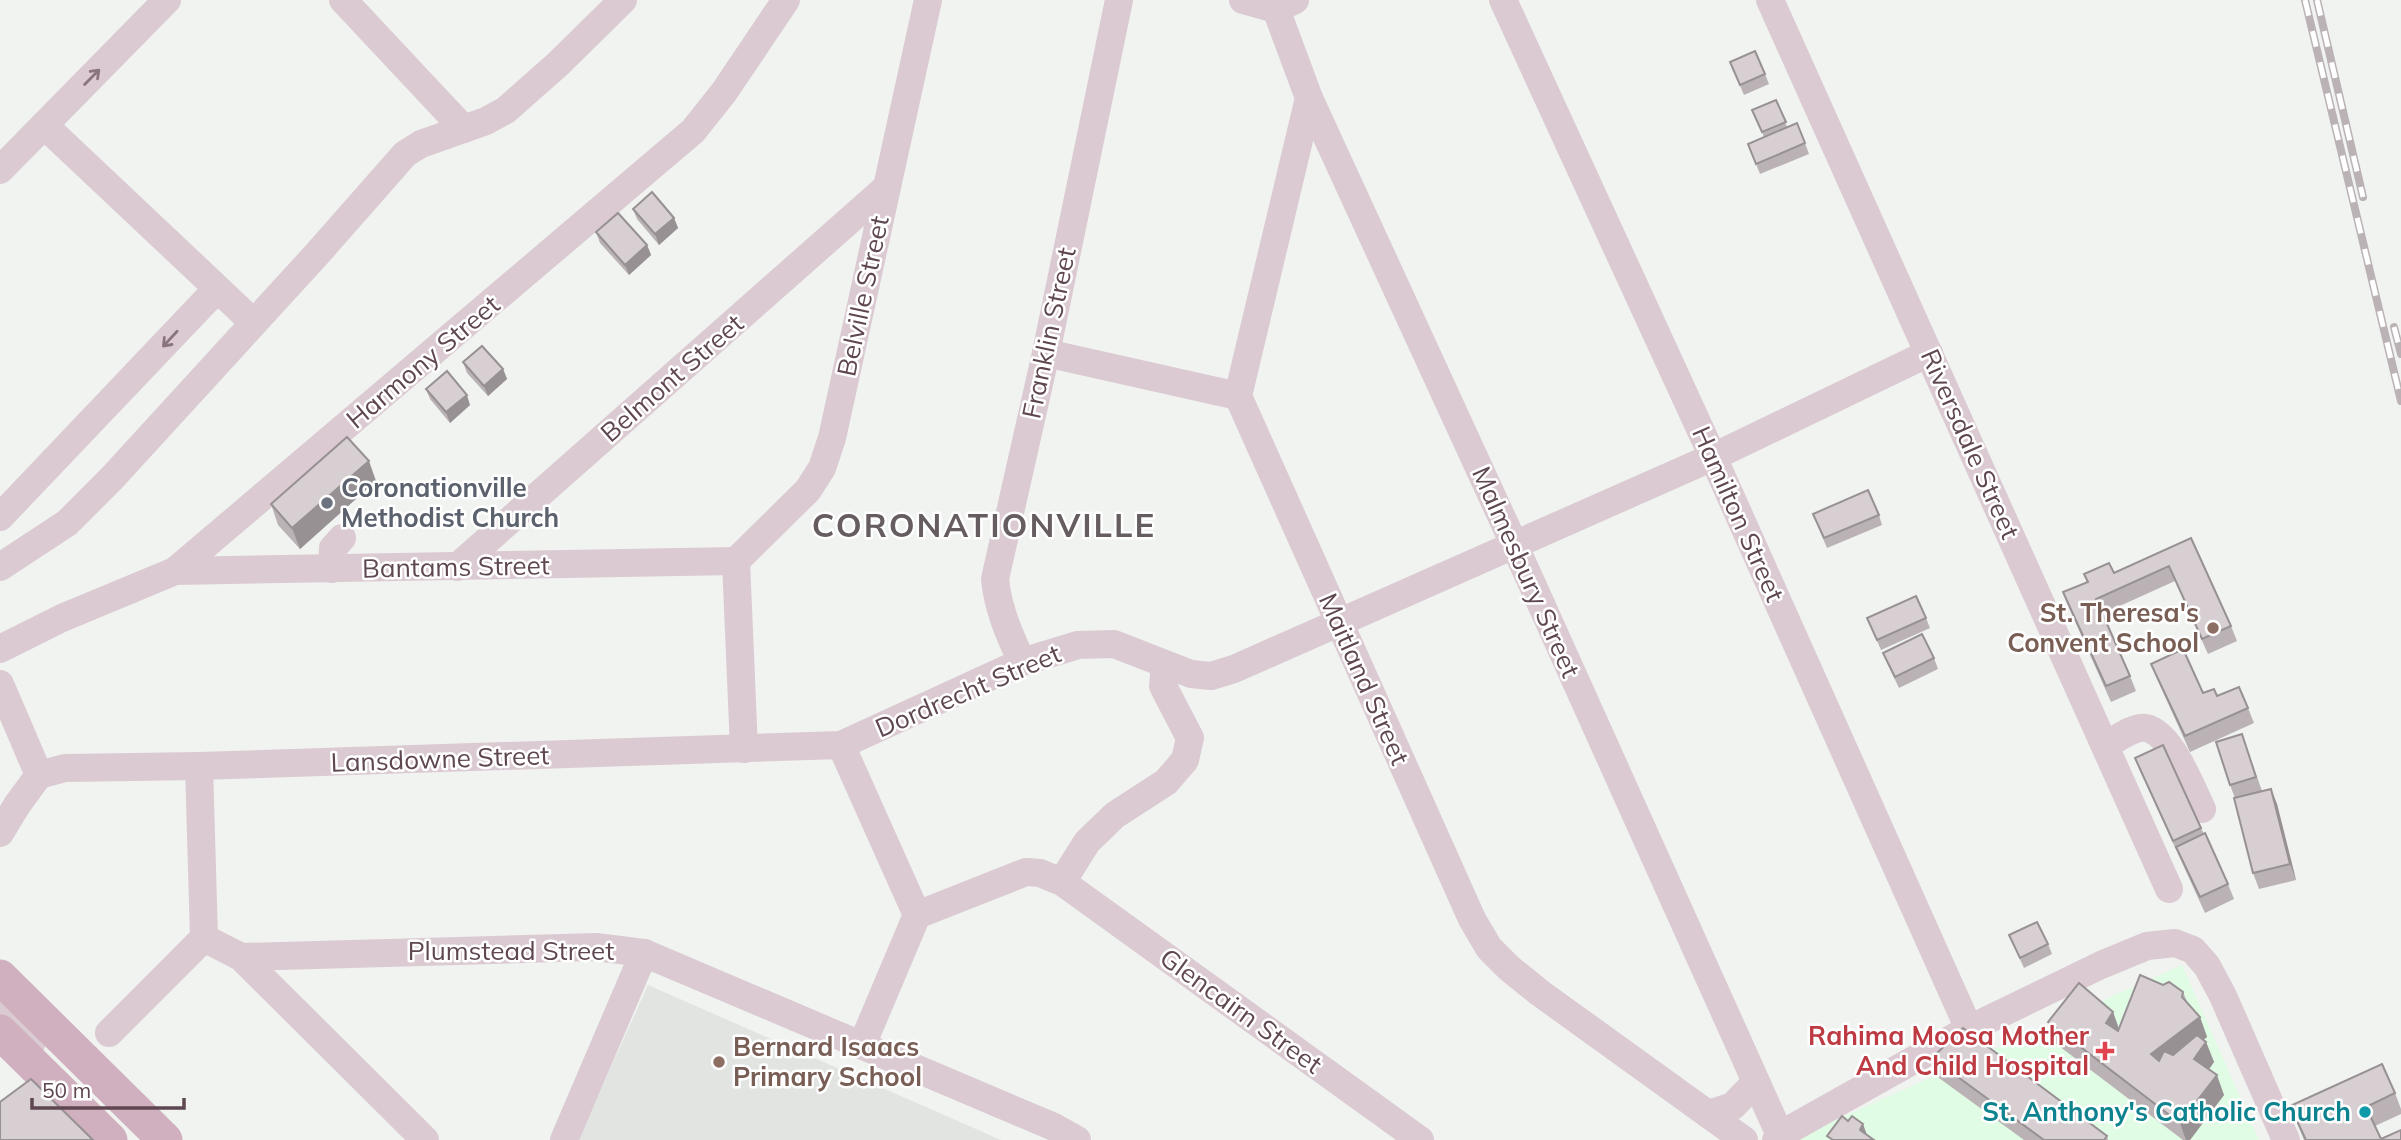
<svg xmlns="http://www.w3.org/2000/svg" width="2401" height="1140" font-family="Mulish,sans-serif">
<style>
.education{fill:#e2e4e2}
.medical{fill:#e1fce5}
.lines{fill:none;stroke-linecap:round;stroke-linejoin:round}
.minor{stroke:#dbcad2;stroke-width:28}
.major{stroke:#d0afbe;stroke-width:35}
.rail-casing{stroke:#bbb2b5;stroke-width:8}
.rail{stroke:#fff;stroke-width:5;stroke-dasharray:16;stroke-linecap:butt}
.wall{fill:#bab2b5}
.shaded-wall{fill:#979193}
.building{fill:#d8cfd2;stroke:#979193;stroke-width:2}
.oneway{stroke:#8a757f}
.worship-dot{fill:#6b7280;stroke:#fff;stroke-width:2.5}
.education-dot{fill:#8d6e63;stroke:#fff;stroke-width:2.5}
.health-dot{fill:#e0444e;stroke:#fff;stroke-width:2.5}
.culture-dot{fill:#0f9aa8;stroke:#fff;stroke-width:2.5}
.labels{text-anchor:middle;stroke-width:5;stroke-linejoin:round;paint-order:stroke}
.street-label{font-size:26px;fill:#5f4752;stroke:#fff}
.worship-label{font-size:26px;font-weight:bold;fill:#5b616d;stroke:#fff;text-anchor:start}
.education-label{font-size:26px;font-weight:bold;fill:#785e54;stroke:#fff;text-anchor:end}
.health-label{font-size:26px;font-weight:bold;fill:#be3a42;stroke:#fff;text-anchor:end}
.culture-label{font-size:26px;font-weight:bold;fill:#0d838f;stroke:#fff;text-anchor:end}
.district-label{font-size:33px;font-weight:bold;letter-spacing:2px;fill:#665d60;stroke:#fff}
</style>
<rect width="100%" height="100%" fill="#f0f3f0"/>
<polygon class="education" points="648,985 1001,1140 578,1140"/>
<polygon class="medical" points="2182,965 2259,1140 1795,1140 1796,1138"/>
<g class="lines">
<g class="minor">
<polyline points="343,0 464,129"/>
<polyline points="1243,0 1276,9 1295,0"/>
<polyline points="1503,0 1713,457 1969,1029"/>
<polyline points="1770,0 2169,889"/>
<polyline points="1276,9 1309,98 1514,544 1780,1135"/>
<polyline points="1309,98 1238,396 1472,919 1489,948 1509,968 1540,993 1744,1140"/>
<polyline points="44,125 254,323"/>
<polyline points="0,170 167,0"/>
<polyline points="1046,353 1238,396"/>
<polyline points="0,517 217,289"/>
<polyline points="736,561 808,490 822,468 832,438 928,0"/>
<polyline points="736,561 744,749"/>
<polyline points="0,567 67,523 112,478 317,254 405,154 421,144 486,121 506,110 558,64 623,0"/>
<polyline points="457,567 886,188"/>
<polyline points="332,569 333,548 342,538"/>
<polyline points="175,571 736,561"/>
<polyline points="0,649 62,618 175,571 693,131 724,92 786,0"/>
<path d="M1022 662C1009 634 998 609 995 579L1046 353 1119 0"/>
<polyline points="0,684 39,775 17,805 0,833"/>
<polyline points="841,745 917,915 862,1045"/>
<path d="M2105 746C2115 740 2128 730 2140 728 2168 724 2192 789 2202 809"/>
<polyline points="39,775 65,768 199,766 841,745 1022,662 1078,645 1114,644 1191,674 1211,676 1234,669 1713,457 1929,353"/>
<polyline points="1062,882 1087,842 1115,815 1166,782 1185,760 1190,738 1163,686 1165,665"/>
<polyline points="917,915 1026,872 1040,873 1062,882 1420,1140"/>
<polyline points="204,938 241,957 596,947 644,953 1054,1127 1077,1140"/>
<polyline points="241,957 425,1140"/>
<polyline points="0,1011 32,1042"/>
<polyline points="109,1033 204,938 199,766"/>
<polyline points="1708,1114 1733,1106 1755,1083"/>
<polyline points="564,1140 644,953"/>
<polyline points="1776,1140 1780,1135 1969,1029 2101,965 2147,946 2175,943 2193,950 2207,966 2223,996 2286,1140"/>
</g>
<g class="major">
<polyline points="0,977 165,1140"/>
<polyline points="0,1032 110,1140"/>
</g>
<g class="rail-casing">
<g id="rail">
<polyline points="2305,0 2401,401"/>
<polyline points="2317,0 2363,197"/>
<polyline points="2394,327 2401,354"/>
</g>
</g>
<use href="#rail" class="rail"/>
</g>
<g class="wall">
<polygon points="1730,62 1765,74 1769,84 1744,95"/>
<polygon points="1776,100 1787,127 1805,143 1809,154 1760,174 1748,144 1764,137 1752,110"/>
<polygon points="633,209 674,218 678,228 659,245 637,219"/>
<polygon points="596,232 647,245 651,255 629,275 600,243"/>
<polygon points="463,362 503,369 507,379 488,396 467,373"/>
<polygon points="426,389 470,405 450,423 430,399"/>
<polygon points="376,481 300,549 278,525 271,504"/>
<polygon points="1813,514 1879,515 1882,525 1827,548"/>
<polygon points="2191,538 2231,626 2237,641 2208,654 2175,581 2102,614 2130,676 2136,691 2111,702 2069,608 2063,592 2087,582 2084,574 2114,573"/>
<polygon points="1867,618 1926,618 1930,628 1881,650"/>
<polygon points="1883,653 1934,658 1938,669 1899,688 1887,663"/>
<polygon points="2151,664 2203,693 2217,696 2248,708 2254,723 2190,752 2157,679"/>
<polygon points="2242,734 2262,791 2271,789 2277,804 2296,880 2259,889 2253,873 2235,798 2230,785"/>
<polygon points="2135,758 2201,828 2228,884 2234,899 2205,913 2141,773"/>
<polygon points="2009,935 2048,944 2052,954 2024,968"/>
<polygon points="2163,985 2183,992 2188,1004 2200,1017 2207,1037 2203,1040 2206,1042 2214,1062 2209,1069 2224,1095 2190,1140 2183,1140 2055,1043 2048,1022 2113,1012 2119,1029"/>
<polygon points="1932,1058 2107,1136 2108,1140 2024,1140 1939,1078"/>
<polygon points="2395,1093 2401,1109 2401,1114 2375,1126 2381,1139 2401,1140 2304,1140 2290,1106"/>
</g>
<g class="shaded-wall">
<polygon points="674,218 678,228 659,245 655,234"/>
<polygon points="647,245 651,255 629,275 625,265"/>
<polygon points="503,369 507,379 488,396 484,386"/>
<polygon points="467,395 470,405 450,423 446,412"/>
<polygon points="369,461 376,481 300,549 292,528"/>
<polygon points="2271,789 2277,804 2296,880 2290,864"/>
<polygon points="2113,1012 2120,1032 2106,1023"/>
<polygon points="2200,1017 2207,1037 2158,1074 2151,1054"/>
<polygon points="2206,1042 2214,1062 2202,1079 2194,1059"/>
<polygon points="2217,1075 2224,1095 2190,1140 2186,1140 2180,1123"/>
<polygon points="1863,1124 1867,1135 1860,1130"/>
</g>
<g class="building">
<polygon points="1755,51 1765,74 1740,85 1730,62"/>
<polygon points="1776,100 1786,122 1762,132 1752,110"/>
<polygon points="1797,123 1805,143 1756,164 1748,144"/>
<polygon points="652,192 674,218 655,234 633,209"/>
<polygon points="618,213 647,245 625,265 596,232"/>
<polygon points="482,346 503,369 484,386 463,362"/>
<polygon points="447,371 467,395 446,412 426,389"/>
<polygon points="347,437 369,461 292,528 271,504"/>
<polygon points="1868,490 1879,515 1824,538 1813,514"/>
<polygon points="2191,538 2231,626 2202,639 2169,566 2096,599 2130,676 2106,686 2063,592 2088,582 2084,574 2109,563 2114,573"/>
<polygon points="1916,596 1926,618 1877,640 1867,618"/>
<polygon points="1922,634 1934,658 1895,677 1883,653"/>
<polygon points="2183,649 2203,693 2214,689 2217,696 2239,687 2248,708 2185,736 2151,664"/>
<polygon points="2242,734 2256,777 2230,785 2216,742"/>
<polygon points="2163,745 2201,828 2173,841 2135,758"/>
<polygon points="2271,789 2290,864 2253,873 2234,798"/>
<polygon points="2205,833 2228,884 2200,897 2176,847"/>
<polygon points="2037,922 2048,944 2020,958 2009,935"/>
<polygon points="2140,975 2163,985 2169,982 2183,992 2182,997 2200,1017 2151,1054 2159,1061 2164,1051 2173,1055 2197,1035 2206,1042 2194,1059 2217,1075 2180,1123 2048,1022 2079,983 2113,1012 2106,1023 2118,1031"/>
<polygon points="1963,1028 2107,1136 2104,1140 2044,1140 1932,1058"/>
<polygon points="2382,1064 2395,1093 2366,1107 2381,1139 2401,1130 2401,1140 2306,1140 2290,1106"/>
<polygon points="31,1079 93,1140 0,1140 0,1102"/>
<polygon points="1842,1116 1848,1121 1852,1116 1863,1124 1860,1130 1874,1140 1833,1140 1827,1136"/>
</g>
<defs><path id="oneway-shaft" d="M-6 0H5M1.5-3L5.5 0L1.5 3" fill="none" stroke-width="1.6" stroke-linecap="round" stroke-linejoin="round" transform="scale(1.75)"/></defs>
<g class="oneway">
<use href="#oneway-shaft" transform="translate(92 77) rotate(-45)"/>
<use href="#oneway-shaft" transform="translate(170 339) rotate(133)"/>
</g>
<circle class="worship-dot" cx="327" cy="503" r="7"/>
<g class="education-dot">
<circle cx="2213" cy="628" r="7"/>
<circle cx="719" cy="1062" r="7"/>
</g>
<path class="health-dot" d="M2101.5 1040.5h7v7h7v7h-7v7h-7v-7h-7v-7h7z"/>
<circle class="culture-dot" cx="2365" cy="1112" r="7"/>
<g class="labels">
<g class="street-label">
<text transform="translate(863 296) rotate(-78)" y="9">Belville Street</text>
<text transform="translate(1049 333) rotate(-78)" y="9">Franklin Street</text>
<text transform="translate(423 362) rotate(-40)" y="9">Harmony Street</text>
<text transform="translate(672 378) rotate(-41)" y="9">Belmont Street</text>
<text transform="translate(1970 444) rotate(66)" y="9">Riversdale Street</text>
<text transform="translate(1738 514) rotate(66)" y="9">Hamilton Street</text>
<text transform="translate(456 567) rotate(-1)" y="9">Bantams Street</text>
<text transform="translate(1526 572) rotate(66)" y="9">Malmesbury Street</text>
<text transform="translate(1364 679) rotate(66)" y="9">Maitland Street</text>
<text transform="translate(968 691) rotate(-23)" y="9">Dordrecht Street</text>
<text transform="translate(440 759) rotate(-2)" y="9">Lansdowne Street</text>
<text x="511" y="960">Plumstead Street</text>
<text transform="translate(1241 1011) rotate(36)" y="9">Glencairn Street</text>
</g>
<g class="worship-label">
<text x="341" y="497">Coronationville<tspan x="341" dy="30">Methodist Church</tspan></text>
</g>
<g class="education-label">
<text x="2199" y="622">St. Theresa's<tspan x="2199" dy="30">Convent School</tspan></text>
<text x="733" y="1056" text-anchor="start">Bernard Isaacs<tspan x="733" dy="30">Primary School</tspan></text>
</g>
<g class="health-label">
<text x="2089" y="1045">Rahima Moosa Mother<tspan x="2089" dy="30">And Child Hospital</tspan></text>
</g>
<g class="culture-label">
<text x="2351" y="1121">St. Anthony's Catholic Church</text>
</g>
<g class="district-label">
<text x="984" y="537">CORONATIONVILLE</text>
</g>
</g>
<path d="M32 1098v10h152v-10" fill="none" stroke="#5f4752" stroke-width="3.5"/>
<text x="42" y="1098" font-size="21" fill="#5f4752" stroke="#ffffff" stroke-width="5" paint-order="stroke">50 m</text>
</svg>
